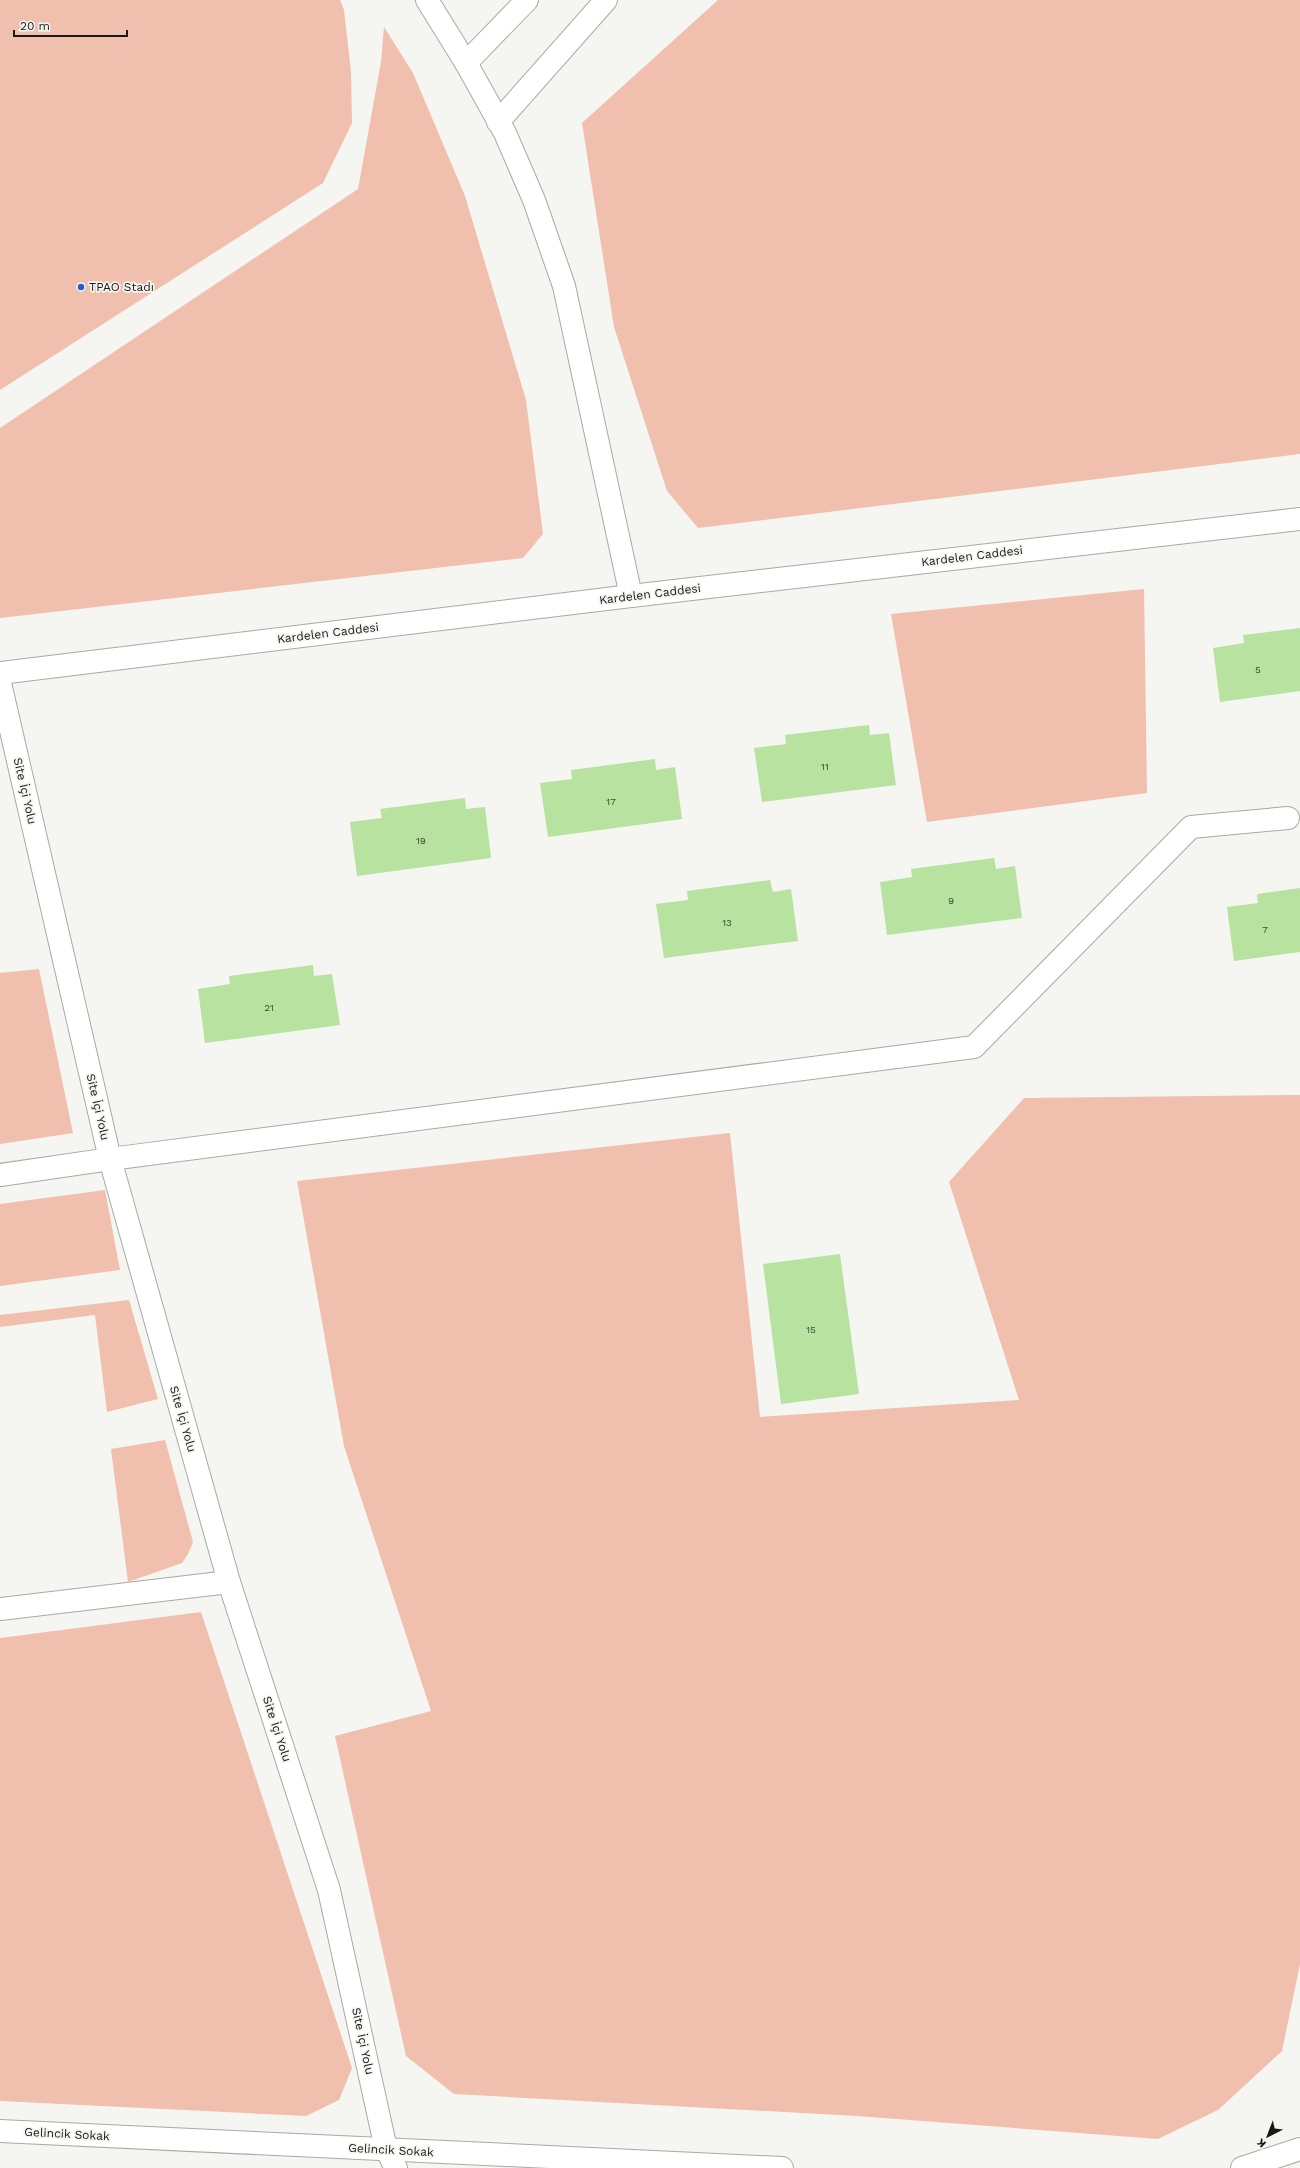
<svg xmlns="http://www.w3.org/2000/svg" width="1300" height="2168" font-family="'Work Sans',sans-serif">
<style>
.green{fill:#f0bfad}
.building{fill:#b7e2a0}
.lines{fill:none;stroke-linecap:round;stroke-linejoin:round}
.service-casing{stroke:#a9a9a5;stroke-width:24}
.minor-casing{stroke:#a9a9a5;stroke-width:24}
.tertiary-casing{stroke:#a9a9a5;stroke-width:24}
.service{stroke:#fff;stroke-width:22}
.minor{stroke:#fff;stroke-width:22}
.tertiary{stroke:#fff;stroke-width:22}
.poi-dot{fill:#205fcb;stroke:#f5f5f1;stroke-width:1.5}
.labels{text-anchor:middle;stroke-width:3.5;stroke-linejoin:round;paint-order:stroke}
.number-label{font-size:10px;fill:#404a38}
.poi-label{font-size:12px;fill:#181816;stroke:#f5f5f1;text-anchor:start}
.street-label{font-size:12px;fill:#181816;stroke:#f5f5f1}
</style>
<rect width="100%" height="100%" fill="#f5f5f1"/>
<g class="green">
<polygon points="0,0 340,0 344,10 351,72 352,123 323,183 0,390"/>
<polygon points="718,0 1300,0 1300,454 698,528 667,491 614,327 582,123"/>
<polygon points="384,27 413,73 465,196 526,400 543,534 523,558 0,618 0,428 358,189 381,62"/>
<polygon points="1144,589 1147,793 927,822 891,614"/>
<polygon points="39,969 73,1133 0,1144 0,973"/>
<polygon points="1300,1095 1300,1964 1282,2051 1218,2110 1158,2139 857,2116 454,2094 406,2056 335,1736 431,1711 344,1446 297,1181 730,1133 760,1417 1019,1400 949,1182 1024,1098"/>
<polygon points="105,1190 120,1270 0,1286 0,1204"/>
<polygon points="129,1300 158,1399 107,1412 95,1315 0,1327 0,1315"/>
<polygon points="165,1440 193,1542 188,1554 182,1563 128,1582 111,1449"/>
<polygon points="201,1612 352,2068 339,2100 306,2116 0,2101 0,1638"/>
</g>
<g class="building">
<polygon points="1300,628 1300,691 1220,702 1213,648 1244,643 1243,635"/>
<polygon points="869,725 870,735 889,733 896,785 762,802 754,748 786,744 785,735"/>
<polygon points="655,759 656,770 675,767 682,819 548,837 540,783 572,779 571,770"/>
<polygon points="465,798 466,809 485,807 491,858 357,876 350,822 382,818 380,809"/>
<polygon points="994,858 996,869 1015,866 1022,918 887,935 880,882 912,877 911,869"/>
<polygon points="770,880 773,892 791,889 798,941 664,958 656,904 688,900 687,891"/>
<polygon points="1300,888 1300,952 1234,961 1227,907 1258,903 1257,894"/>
<polygon points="313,965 314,976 332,974 340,1025 205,1043 198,989 230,984 229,976"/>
<polygon points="840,1254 859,1394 781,1404 763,1264"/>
</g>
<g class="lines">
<g class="service-casing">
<g id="service">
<polyline points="466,63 527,0"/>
<polyline points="498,122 606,0"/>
<polyline points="0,1609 229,1582"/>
</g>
</g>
<g class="minor-casing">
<g id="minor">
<polyline points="427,0 466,63 505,133 534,200 564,286 631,596"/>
<polyline points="0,683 110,1159 229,1582 329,1890 386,2149 396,2168"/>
<polyline points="0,1175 110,1159 974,1047 1191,827 1288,818"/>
</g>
</g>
<g class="tertiary-casing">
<g id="tertiary">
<polyline points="0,673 631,596 1300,519"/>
<polyline points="0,2131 782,2168"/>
<polyline points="1242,2168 1300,2149"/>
</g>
</g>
<use href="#service" class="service"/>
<use href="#minor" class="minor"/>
<use href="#tertiary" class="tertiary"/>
</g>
<circle class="poi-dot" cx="81" cy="287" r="4"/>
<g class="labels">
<g class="number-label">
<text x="1258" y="673">5</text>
<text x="825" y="770">11</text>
<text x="611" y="805">17</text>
<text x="421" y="844">19</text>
<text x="951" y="904">9</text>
<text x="727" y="926">13</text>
<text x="1265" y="933">7</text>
<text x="269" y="1011">21</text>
<text x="811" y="1333">15</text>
</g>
<g class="poi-label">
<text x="89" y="291">TPAO Stadı</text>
</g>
<g class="street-label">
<text transform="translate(972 556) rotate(-7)" y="4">Kardelen Caddesi</text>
<text transform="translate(650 594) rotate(-7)" y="4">Kardelen Caddesi</text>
<text transform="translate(328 633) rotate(-7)" y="4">Kardelen Caddesi</text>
<text transform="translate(25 791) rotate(77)" y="4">Site İçi Yolu</text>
<text transform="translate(98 1107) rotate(77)" y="4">Site İçi Yolu</text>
<text transform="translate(183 1419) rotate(74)" y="4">Site İçi Yolu</text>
<text transform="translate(277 1729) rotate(72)" y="4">Site İçi Yolu</text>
<text transform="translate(363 2041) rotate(78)" y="4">Site İçi Yolu</text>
<text transform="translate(67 2134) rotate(3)" y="4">Gelincik Sokak</text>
<text transform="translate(391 2150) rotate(3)" y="4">Gelincik Sokak</text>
</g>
</g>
<g transform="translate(1268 2136) rotate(222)" stroke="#f5f5f1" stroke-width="3" paint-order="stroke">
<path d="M0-3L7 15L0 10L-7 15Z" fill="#181816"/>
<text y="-6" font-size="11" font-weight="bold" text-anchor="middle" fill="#181816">K</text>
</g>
<path d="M14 30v6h113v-6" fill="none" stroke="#181816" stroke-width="2"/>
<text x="20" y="30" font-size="12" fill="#181816" stroke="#f5f5f1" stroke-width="3" paint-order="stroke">20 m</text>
</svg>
